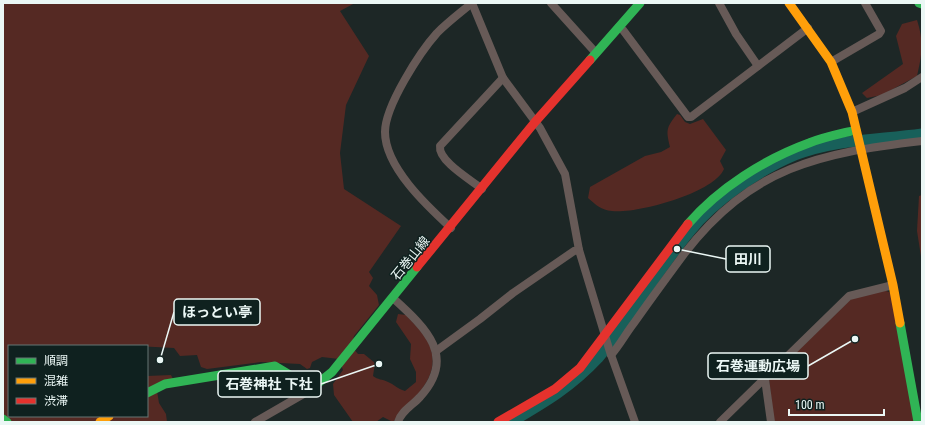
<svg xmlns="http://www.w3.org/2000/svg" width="925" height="425" font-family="'Roboto Condensed','Noto Sans JP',sans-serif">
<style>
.green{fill:#552923}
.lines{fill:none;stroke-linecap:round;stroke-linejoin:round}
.river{stroke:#18605a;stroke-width:11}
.street{stroke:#675a57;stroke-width:8}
.fast{stroke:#30b455;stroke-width:9}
.slow{stroke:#ff9f0a;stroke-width:9}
.jam{stroke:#e5322d;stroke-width:9}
.labels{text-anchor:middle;stroke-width:3;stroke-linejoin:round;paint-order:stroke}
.street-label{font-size:13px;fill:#ebf7f5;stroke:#0f211f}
.leader{fill:none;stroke:#ebf7f5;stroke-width:1.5}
.callout-dot{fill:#ebf7f5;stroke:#0f211f;stroke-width:1.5}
.callout{fill:#0f211f;stroke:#ebf7f5;stroke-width:1.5}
.callout-label{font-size:14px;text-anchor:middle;font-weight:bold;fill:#ebf7f5}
</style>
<rect width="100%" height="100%" fill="#1d2726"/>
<g class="green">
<path d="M3 3H355L340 11 369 56 346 105 340 153 344 189 401 226 369 272 373 278 369 286 377 295 379 305 354 336 351 346 358 354H364L375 363 373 376C378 380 382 379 388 382 394 384 397 389 405 391L416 382V372L410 359 411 344 396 322 398 314 406 315C412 322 421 330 426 338 447 374 414 397 393 422L383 417 376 422H353L334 395 333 384 343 370 339 359 322 357 312 362 310 368 307 369 300 364 261 362 207 369 201 367 197 355 180 356 174 348 136 346H9V416H147V376L171 375 173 379 156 385 159 403 166 414 167 422H3Z"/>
<path d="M917 20C924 42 922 55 917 76L882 95 867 98 862 93 903 64 896 36 902 24Z"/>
<path d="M677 114 680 115 685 122 690 124 703 119 726 150 720 161 724 169C714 193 637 214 612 211 601 210 596 205 588 198L590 187 645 156 661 152 670 147C666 130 666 128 677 114Z"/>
<polygon points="922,195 922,263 917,231 919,196"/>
<polygon points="884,290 891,293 914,422 774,422 769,379 851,299"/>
</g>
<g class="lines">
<path class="river" d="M511 422C545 402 571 387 598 358 613 341 624 322 637 304 654 279 671 254 690 231 714 201 759 170 795 155 836 139 879 140 922 134"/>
<g class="street">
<polyline points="472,3 503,78 540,128 565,174 579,250 610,352 635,422"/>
<polyline points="551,3 596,53"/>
<polyline points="719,3 736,34 758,66"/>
<polyline points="619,27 623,30 688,117 691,117 808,28"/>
<polyline points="831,62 879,34 881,31 865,3"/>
<polyline points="852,112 905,88 922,77"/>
<path d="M482 189C471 180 438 161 440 146L503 78"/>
<path d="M451 228C427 206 385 167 385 132 385 106 420 52 437 33 448 22 460 13 472 3"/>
<path d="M394 299C426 328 457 357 420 397 413 405 401 411 398 422"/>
<polyline points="436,351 480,319 513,293 574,251 579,250"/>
<path d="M611 355C620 345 626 333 634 323 650 300 667 277 684 254 751 167 819 153 922 141"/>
<polyline points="765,379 771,422"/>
<polyline points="255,422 307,392"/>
<polyline points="720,422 849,296 893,285"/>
</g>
<g class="fast">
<polyline points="919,3 922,4"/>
<polyline points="590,60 640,3"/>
<path d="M688 224C719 188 765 159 809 143 824 137 840 134 856 130"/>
<polyline points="900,323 918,422"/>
<polyline points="147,393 165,384 275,366 295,378 307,392 332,372 417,267"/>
<polyline points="3,419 7,422"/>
</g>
<g class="slow">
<polyline points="789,3 831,62 852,112 893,285 900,323"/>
<polyline points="100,422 109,416"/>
</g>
<g class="jam">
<polyline points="417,267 535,122 590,60"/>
<polyline points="498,422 555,389 580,368 688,224"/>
</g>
</g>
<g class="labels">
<g class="street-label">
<text transform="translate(410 258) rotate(-51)" y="5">石巻山線</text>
</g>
</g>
<path class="leader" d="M677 249L726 259M160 360L174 312M855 339L808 366M379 364L321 384"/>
<g class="callout-dot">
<circle cx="677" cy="249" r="4"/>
<circle cx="160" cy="360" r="4"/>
<circle cx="855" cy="339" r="4"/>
<circle cx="379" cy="364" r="4"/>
</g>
<g class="callout">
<rect x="726" y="246" width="44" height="26" rx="4"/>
<rect x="174" y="299" width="86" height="26" rx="4"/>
<rect x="708" y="353" width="100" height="26" rx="4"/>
<rect x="218" y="371" width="103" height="26" rx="4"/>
</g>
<g class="callout-label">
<text x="748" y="264">田川</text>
<text x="217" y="317">ほっとい亭</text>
<text x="758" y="371">石巻運動広場</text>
<text x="269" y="389">石巻神社 下社</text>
</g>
<rect width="925" height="425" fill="none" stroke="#ebf7f5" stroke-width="8"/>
<rect x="8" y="345" width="140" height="72" fill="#0f211f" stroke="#677775"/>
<rect x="16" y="358" width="20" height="6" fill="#30b455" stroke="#677775"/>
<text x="44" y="365" font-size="12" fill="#ebf7f5">順調</text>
<rect x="16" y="378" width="20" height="6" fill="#ff9f0a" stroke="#677775"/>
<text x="44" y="385" font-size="12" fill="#ebf7f5">混雑</text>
<rect x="16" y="398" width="20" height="6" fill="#e5322d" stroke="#677775"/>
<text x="44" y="405" font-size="12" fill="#ebf7f5">渋滞</text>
<path d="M789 409v6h95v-6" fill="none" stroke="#ebf7f5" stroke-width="2"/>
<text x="795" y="409" font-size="12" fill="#ebf7f5" stroke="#0f211f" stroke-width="3" paint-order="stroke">100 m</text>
</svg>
